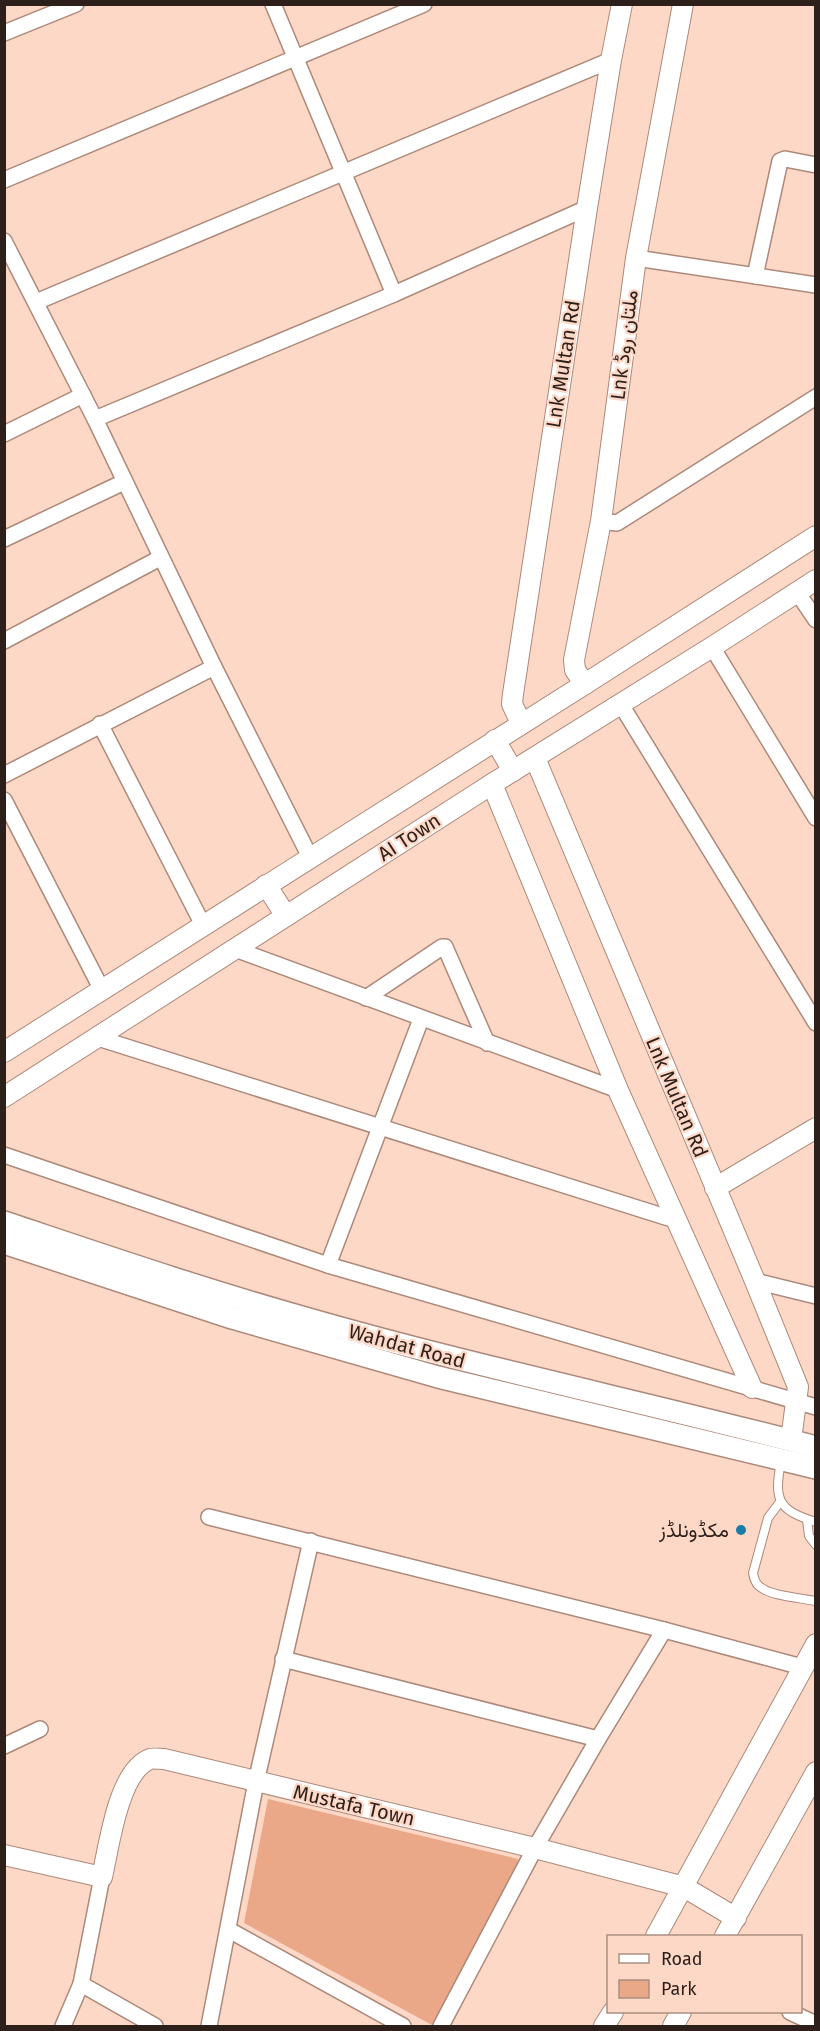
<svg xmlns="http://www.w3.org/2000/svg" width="820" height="2031" font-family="'Fira Sans',Vazirmatn,sans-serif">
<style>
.green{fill:#eba889}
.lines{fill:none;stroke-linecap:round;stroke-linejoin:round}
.service-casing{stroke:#ac897a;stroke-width:10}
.minor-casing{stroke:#ac897a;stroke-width:18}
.tertiary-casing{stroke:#ac897a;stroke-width:22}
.secondary-casing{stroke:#ac897a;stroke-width:24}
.service{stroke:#fff;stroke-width:8}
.minor{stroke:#fff;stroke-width:15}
.tertiary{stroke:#fff;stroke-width:20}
.secondary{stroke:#fff;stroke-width:21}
.poi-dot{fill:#197ca8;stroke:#fed8c7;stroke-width:2}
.labels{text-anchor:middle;stroke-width:4.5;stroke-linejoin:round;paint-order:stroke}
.street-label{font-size:20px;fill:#2d1f19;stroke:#fed8c7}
.poi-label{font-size:20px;fill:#2d1f19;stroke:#fed8c7;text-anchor:end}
</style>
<rect width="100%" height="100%" fill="#fed8c7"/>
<polygon class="green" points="268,1799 518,1859 516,1876 432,2025 244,1923"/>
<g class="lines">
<g class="service-casing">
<g id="service">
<path d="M781 1461C774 1500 777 1510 816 1522"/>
<path d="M780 1502 768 1518 753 1573C754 1578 755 1583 759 1586 769 1596 801 1598 816 1601"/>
<polyline points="807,1520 809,1536 816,1545"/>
</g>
</g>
<g class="minor-casing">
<g id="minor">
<polyline points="273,4 394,294"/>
<polyline points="4,33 76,4"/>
<polyline points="4,180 424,4"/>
<polyline points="4,241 95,419 214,667 310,857"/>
<polyline points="636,258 816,285"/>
<polyline points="755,276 780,161 785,159 816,165"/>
<polyline points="36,302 611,60"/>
<polyline points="95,419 394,294 587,208"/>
<polyline points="4,434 83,395"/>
<polyline points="601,521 617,523 816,397"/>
<polyline points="4,539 124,482"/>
<polyline points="797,592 816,620"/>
<polyline points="4,641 160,558"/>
<polyline points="712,647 816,818"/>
<polyline points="620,703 816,1023"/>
<polyline points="100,724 203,925"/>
<polyline points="4,775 214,667"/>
<polyline points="4,800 102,990"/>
<polyline points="235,949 618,1090"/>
<polyline points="366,998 442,947 445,947 487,1043"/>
<polyline points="98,1038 675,1220"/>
<polyline points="4,1155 328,1265 816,1407"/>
<polyline points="328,1265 421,1019"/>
<polyline points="755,1281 816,1296"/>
<polyline points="209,1517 664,1630 802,1667"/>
<polyline points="283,1659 598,1739"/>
<polyline points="4,1746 40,1729"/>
<polyline points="229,1930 403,2026"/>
<polyline points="81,1984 155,2026"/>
<polyline points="790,2012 816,2024"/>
<polyline points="63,2026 81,1984 102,1877"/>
<polyline points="209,2026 256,1782 311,1541"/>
<polyline points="441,2026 535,1848 598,1739 664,1630"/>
</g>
</g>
<g class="tertiary-casing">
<g id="tertiary">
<polyline points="585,684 575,670 574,660 601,521 636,258 683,4"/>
<polyline points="521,723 512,704 513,694 587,208 611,60 622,4"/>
<polyline points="495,740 513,771"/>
<polyline points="535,758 755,1281 798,1387 791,1440"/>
<polyline points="492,784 618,1090 752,1388"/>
<polyline points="266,885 286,916"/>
<polyline points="4,1052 585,684 816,536"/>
<polyline points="4,1097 492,784 712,647 816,580"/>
<polyline points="715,1188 816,1128"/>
<path d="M4 1855 102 1877C109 1847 118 1771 150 1759 153 1758 160 1759 164 1759L535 1848 684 1887 736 1918"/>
<polyline points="656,1936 816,1644"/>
<polyline points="725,1936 816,1772"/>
<polyline points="604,2026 613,2012"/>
<polyline points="673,2026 681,2012"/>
</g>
</g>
<g class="secondary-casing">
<g id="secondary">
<path d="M4 1222C103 1255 202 1289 302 1317 472 1366 645 1402 816 1447"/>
<polyline points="4,1243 232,1318 438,1377 816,1468"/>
</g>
</g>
<use href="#service" class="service"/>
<use href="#minor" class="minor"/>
<use href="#tertiary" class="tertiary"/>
<use href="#secondary" class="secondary"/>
</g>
<circle class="poi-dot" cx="741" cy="1530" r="6"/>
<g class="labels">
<g class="street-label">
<text transform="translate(624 345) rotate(-83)" y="7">Lnk ملتان روڈ</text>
<text transform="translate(563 364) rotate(-81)" y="7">Lnk Multan Rd</text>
<text transform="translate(409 837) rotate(-33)" y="7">AI Town</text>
<text transform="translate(677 1097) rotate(67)" y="7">Lnk Multan Rd</text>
<text transform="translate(407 1346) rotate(15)" y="7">Wahdat Road</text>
<text transform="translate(354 1805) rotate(13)" y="7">Mustafa Town</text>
</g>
<g class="poi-label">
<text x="729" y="1537">مکڈونلڈز</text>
</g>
</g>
<rect width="820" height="2031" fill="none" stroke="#2d1f19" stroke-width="12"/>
<rect x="607" y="1935" width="195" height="78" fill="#fed8c7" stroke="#aa8e81" stroke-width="1.5"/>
<rect x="619" y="1954" width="30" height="9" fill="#ffffff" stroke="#aa8e81" stroke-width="1.5"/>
<text x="661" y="1965" font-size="18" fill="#2d1f19">Road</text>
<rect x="619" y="1980" width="30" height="18" fill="#eba889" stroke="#aa8e81" stroke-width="1.5"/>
<text x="661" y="1995" font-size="18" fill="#2d1f19">Park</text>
</svg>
